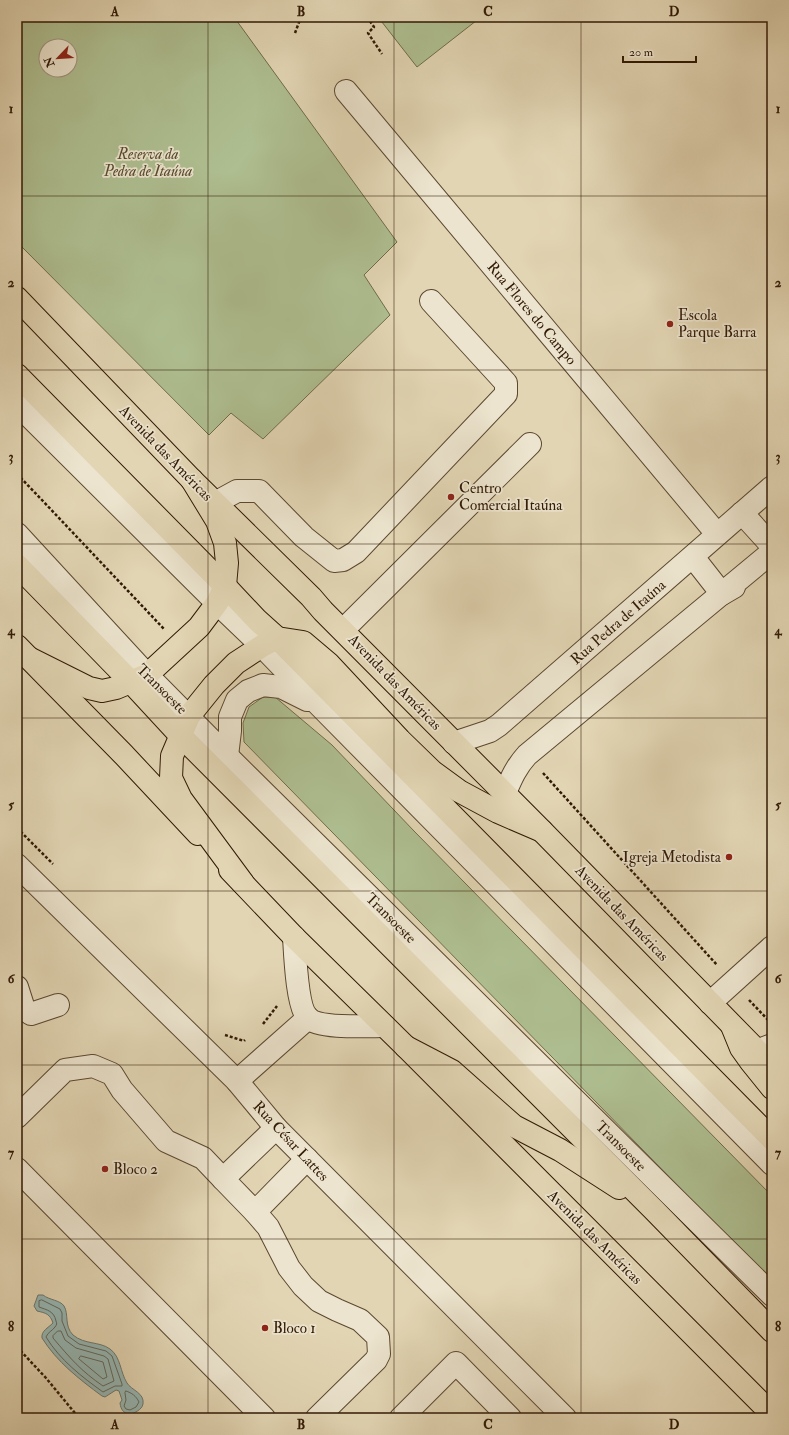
<svg xmlns="http://www.w3.org/2000/svg" width="789" height="1435" font-family="'IM FELL Double Pica',serif">
<style>
.green{fill:#aebe90;stroke:#6f6c4a;fill-rule:evenodd}
.water{fill:#96b7b4;stroke:#6d786e}
.lines{fill:none;stroke-linecap:round;stroke-linejoin:round}
.shore{stroke:#63685c;stroke-width:1}
.minor-casing{stroke:#5c4830;stroke-width:24}
.major-casing{stroke:#301905;stroke-width:24}
.highway-casing{stroke:#301905;stroke-width:24}
.path{stroke:#301905;stroke-width:2.5;stroke-dasharray:3 2;stroke-linecap:butt}
.minor{stroke:#ece4ce;stroke-width:22}
.major{stroke:#e2d5b3;stroke-width:22}
.highway{stroke:#e2d5b3;stroke-width:22}
.grid{fill:none;stroke:#301905;stroke-width:1;stroke-opacity:0.55}
.poi-dot{fill:#8f2418;stroke:#ece4ce;stroke-width:1.5}
.labels{text-anchor:middle;stroke-width:3.5;stroke-linejoin:round;paint-order:stroke}
.park-label{font-size:15px;font-style:italic;fill:#564b2f;stroke:#ece4ce}
.street-label{font-size:15px;fill:#301905;stroke:#ece4ce}
.poi-label{font-size:15px;fill:#301905;stroke:#ece4ce;text-anchor:start}
.neatline{fill:none;stroke:#301905;stroke-width:1.5}
.grid-label{font-size:13px;text-anchor:middle;font-weight:bold;fill:#301905}
</style>
<rect width="100%" height="100%" fill="#e2d5b3"/>
<filter id="stains"><feTurbulence type="fractalNoise" baseFrequency=".005" numOctaves="4"/><feColorMatrix values="0 0 0 0 .2 0 0 0 0 .09 0 0 0 0 .02 0 0 0 .5 -.17"/></filter>
<radialGradient id="worn" r=".72"><stop offset=".6" stop-color="#630" stop-opacity="0"/><stop offset="1" stop-color="#630" stop-opacity=".3"/></radialGradient>
<g class="green">
<path d="M17 17H234L397 242 364 275 390 315 263 439 231 413 209 435 17 242ZM46 46H70V70H46Z"/>
<polygon points="378,17 481,17 417,67"/>
<polygon points="263,697 275,697 332,745 414,831 772,1196 772,1282 244,742 243,723 249,707"/>
</g>
<path class="water" d="M38 1295H43C49 1300 60 1300 64 1306 69 1314 64 1326 73 1335 85 1345 99 1341 110 1349 121 1357 120 1372 127 1383 131 1390 145 1393 143 1404 142 1410 134 1413 129 1415 123 1412 121 1410 120 1403L122 1400 119 1391 116 1390 105 1397 102 1396C79 1379 57 1362 42 1338 41 1331 48 1328 53 1323 50 1314 46 1313 37 1311L34 1306Z"/>
<g class="lines">
<g class="shore">
<path d="M42 1300 60 1309 62 1313V1321L68 1336 79 1344 106 1351 112 1356 122 1384V1386H115L103 1392C82 1377 60 1360 46 1337 48 1332 52 1331 55 1327 57 1324 57 1324 56 1321 54 1311 47 1310 39 1307V1301Z"/>
<path d="M58 1331H61L65 1340 76 1348 104 1356 108 1359 114 1381 103 1386C81 1371 70 1358 53 1338V1336Z"/>
<polygon points="81,1356 103,1362 107,1377 103,1379 79,1359"/>
<path d="M126 1391C132 1393 136 1396 139 1402L136 1407 130 1410 126 1409 124 1406 126 1400 125 1393Z"/>
</g>
<g class="minor-casing">
<g id="minor">
<polyline points="346,91 717,534"/>
<polyline points="17,404 217,603 262,646 320,706 772,1164"/>
<polyline points="215,503 237,491 259,491 304,537 334,561 343,560 356,552 506,394 506,383 431,301"/>
<polyline points="742,513 772,546"/>
<polyline points="17,534 147,675 227,756 772,1295"/>
<polyline points="693,557 722,594 734,587"/>
<polyline points="343,630 530,444"/>
<polyline points="454,743 490,731 499,725 772,487"/>
<polyline points="227,756 230,731 230,717 237,700 248,691 263,685 281,687 307,700"/>
<path d="M505 793C511 779 516 767 527 755L772 552"/>
<polyline points="17,865 237,1081 276,1128 565,1418"/>
<path d="M294 937C295 953 297 1008 308 1018 319 1029 368 1026 384 1026"/>
<polyline points="17,987 24,1009 31,1014 58,1005"/>
<polyline points="710,1003 772,947"/>
<polyline points="756,1051 772,1045"/>
<polyline points="237,1081 308,1018"/>
<polyline points="17,1117 65,1070 93,1066 112,1074 122,1090 166,1141 203,1158 223,1179"/>
<polyline points="276,1128 223,1179 255,1212 307,1159"/>
<polyline points="17,1169 264,1418"/>
<polyline points="255,1212 268,1227 289,1268 303,1286 319,1301 337,1310 360,1320 378,1337 379,1354 376,1360 317,1418"/>
<polyline points="401,1418 456,1363 510,1418"/>
</g>
</g>
<g class="major-casing">
<g id="major">
<polyline points="17,298 192,480 311,597 323,611 542,831 772,1066"/>
<polyline points="17,646 124,755 198,834"/>
<polyline points="230,870 294,937 406,1047 772,1414"/>
</g>
</g>
<g class="highway-casing">
<g id="highway">
<polyline points="17,375 225,586 257,620 277,638 772,1139"/>
<polyline points="17,565 131,682 180,735 655,1211 772,1331"/>
<polyline points="29,658 89,688 102,691 116,688 147,675 199,627 217,603 225,586 227,563 225,543 217,521 192,480"/>
<polyline points="243,883 181,799 171,778 172,756 189,716 214,685 236,663 262,646 277,638 303,642 329,664 400,740 433,772 459,791 498,812 542,831"/>
<polyline points="732,1026 741,1048 751,1062 772,1088"/>
<polyline points="406,1047 452,1071 514,1126 560,1150 619,1188"/>
</g>
</g>
<g class="path">
<polyline points="367,17 374,27 368,33 382,54"/>
<polyline points="295,33 301,17"/>
<polyline points="17,474 41,499 164,629"/>
<polyline points="543,773 717,965"/>
<polyline points="17,828 53,864"/>
<polyline points="749,1000 770,1022"/>
<polyline points="263,1024 277,1006"/>
<polyline points="225,1035 244,1041 245,1040"/>
<polyline points="17,1347 46,1378 79,1418"/>
</g>
<use href="#minor" class="minor"/>
<use href="#major" class="major"/>
<use href="#highway" class="highway"/>
</g>
<path class="grid" d="M208 17V1418M394 17V1418M581 17V1418M17 196H772M17 370H772M17 544H772M17 718H772M17 891H772M17 1065H772M17 1239H772"/>
<g class="poi-dot">
<circle cx="670" cy="324" r="4"/>
<circle cx="451" cy="497" r="4"/>
<circle cx="729" cy="857" r="4"/>
<circle cx="105" cy="1169" r="4"/>
<circle cx="265" cy="1328" r="4"/>
</g>
<g class="labels">
<g class="park-label">
<text x="148" y="159">Reserva da<tspan x="148" dy="17">Pedra de Itaúna</tspan></text>
</g>
<g class="street-label">
<text transform="translate(532 313) rotate(50)" y="5">Rua Flores do Campo</text>
<text transform="translate(166 453) rotate(46)" y="5">Avenida das Américas</text>
<text transform="translate(618 622) rotate(-41)" y="5">Rua Pedra de Itaúna</text>
<text transform="translate(395 682) rotate(46)" y="5">Avenida das Américas</text>
<text transform="translate(162 689) rotate(45)" y="5">Transoeste</text>
<text transform="translate(622 913) rotate(46)" y="5">Avenida das Américas</text>
<text transform="translate(391 918) rotate(45)" y="5">Transoeste</text>
<text transform="translate(291 1141) rotate(47)" y="5">Rua César Lattes</text>
<text transform="translate(621 1146) rotate(45)" y="5">Transoeste</text>
<text transform="translate(595 1237) rotate(45)" y="5">Avenida das Américas</text>
</g>
<g class="poi-label">
<text x="678" y="320">Escola<tspan x="678" dy="17">Parque Barra</tspan></text>
<text x="459" y="493">Centro<tspan x="459" dy="17">Comercial Itaúna</tspan></text>
<text x="721" y="862" text-anchor="end">Igreja Metodista</text>
<text x="113" y="1174">Bloco 2</text>
<text x="273" y="1333">Bloco 1</text>
</g>
</g>
<rect width="789" height="1435" fill="none" stroke="#e2d5b3" stroke-width="44"/>
<g transform="translate(58 58) rotate(245)"><circle r="19" fill="#ece4ce" stroke="#a1937e"/>
<path d="M0-3L7 15L0 10L-7 15Z" fill="#8f2418"/>
<text y="-6" font-size="11" font-weight="bold" text-anchor="middle" fill="#301905">N</text>
</g>
<path d="M623 56v6h73v-6" fill="none" stroke="#301905" stroke-width="2"/>
<text x="629" y="56" font-size="12" fill="#301905" stroke="#ece4ce" stroke-width="3" paint-order="stroke">20 m</text>
<rect x="22" y="22" width="745" height="1391" class="neatline"/>
<g class="grid-label">
<text x="115" y="16">A</text>
<text x="301" y="16">B</text>
<text x="488" y="16">C</text>
<text x="674" y="16">D</text>
<text x="11" y="113">1</text>
<text x="778" y="113">1</text>
<text x="11" y="287">2</text>
<text x="778" y="287">2</text>
<text x="11" y="461">3</text>
<text x="778" y="461">3</text>
<text x="11" y="635">4</text>
<text x="778" y="635">4</text>
<text x="11" y="809">5</text>
<text x="778" y="809">5</text>
<text x="11" y="983">6</text>
<text x="778" y="983">6</text>
<text x="11" y="1157">7</text>
<text x="778" y="1157">7</text>
<text x="11" y="1331">8</text>
<text x="778" y="1331">8</text>
<text x="115" y="1429">A</text>
<text x="301" y="1429">B</text>
<text x="488" y="1429">C</text>
<text x="674" y="1429">D</text>
</g>
<rect width="100%" height="100%" filter="url(#stains)"/>
<rect width="100%" height="100%" fill="url(#worn)"/>
</svg>
